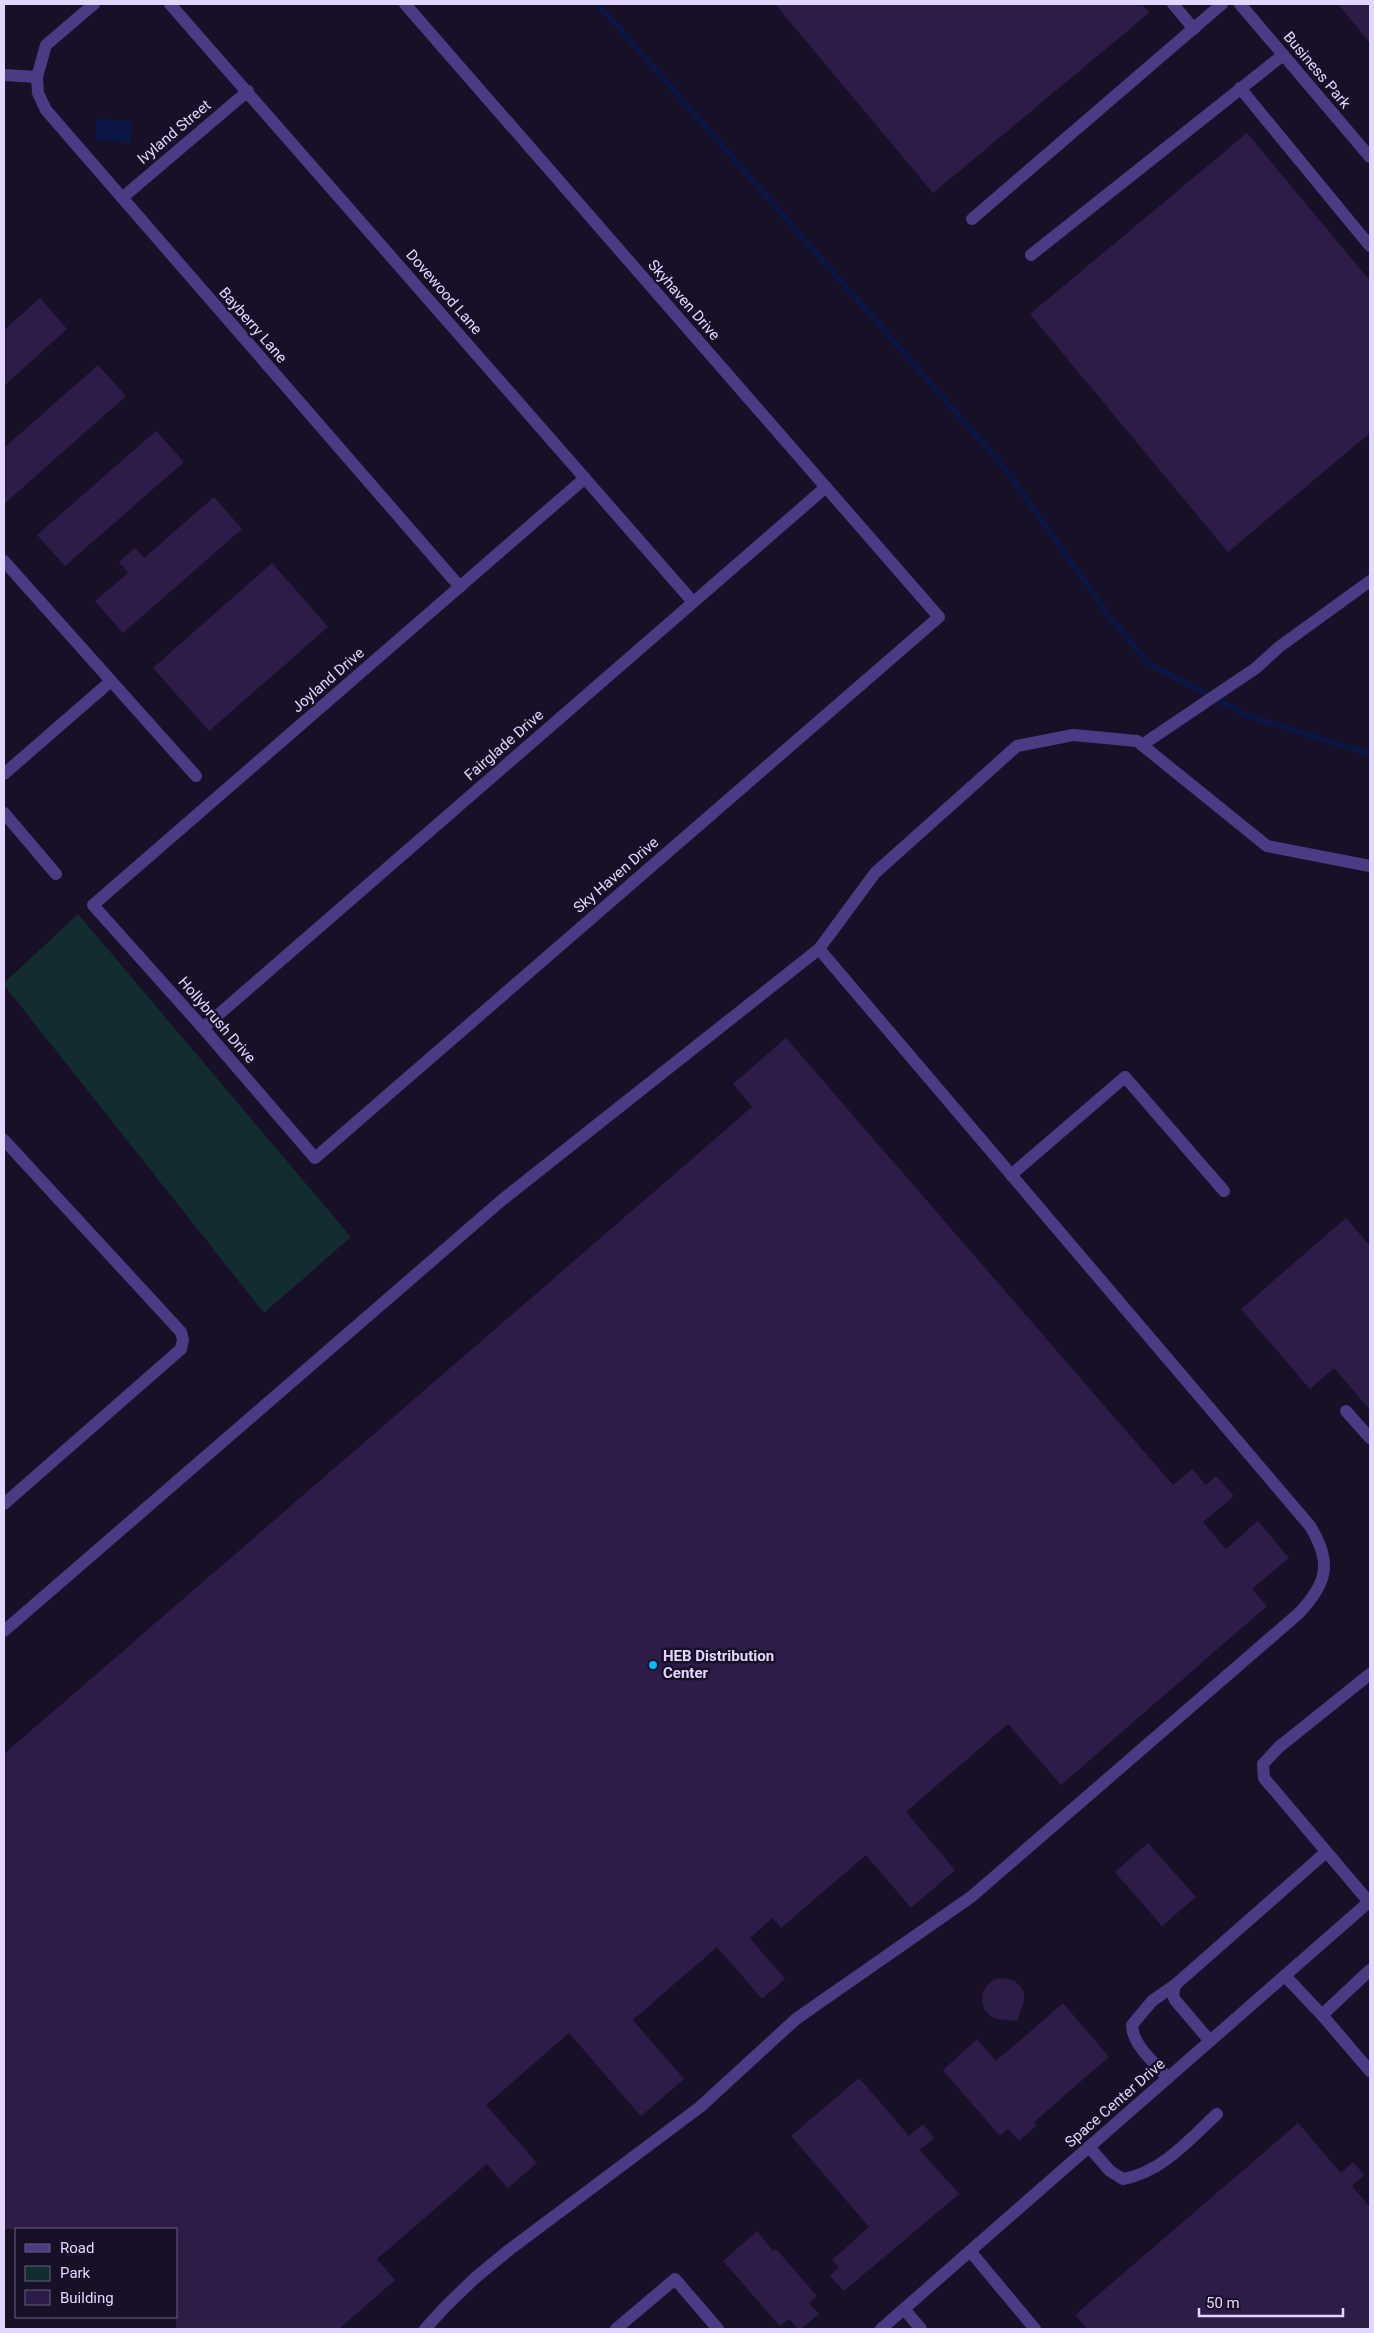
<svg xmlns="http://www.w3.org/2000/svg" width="1374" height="2333" font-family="Roboto,sans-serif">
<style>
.green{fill:#132c30}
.water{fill:#0b1644}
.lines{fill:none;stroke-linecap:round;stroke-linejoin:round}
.stream{stroke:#0b1644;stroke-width:5.5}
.building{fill:#2c1c47}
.minor{stroke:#4b3b85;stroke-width:12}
.poi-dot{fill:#05b7fb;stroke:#181027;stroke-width:2}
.labels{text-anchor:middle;stroke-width:5;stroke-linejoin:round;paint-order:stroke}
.street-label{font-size:15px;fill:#e2d6fe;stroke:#181027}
.poi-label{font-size:15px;font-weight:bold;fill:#e2d6fe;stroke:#181027;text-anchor:start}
</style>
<rect width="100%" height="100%" fill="#181027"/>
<polygon class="green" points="78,914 351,1237 264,1313 4,985 4,983"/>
<polygon class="water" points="97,118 132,121 130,143 95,140"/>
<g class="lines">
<polyline class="stream" points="598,4 1004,467 1112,620 1149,664 1248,716 1370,754"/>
</g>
<g class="building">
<polygon points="775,4 1142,4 1149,13 933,193"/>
<polygon points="1338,4 1370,4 1370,43"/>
<polygon points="1247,133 1370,281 1370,433 1228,552 1030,314"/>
<polygon points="40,298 67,329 4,386 4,330"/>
<polygon points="98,365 126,396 4,504 4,448"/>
<polygon points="156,431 184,462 65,566 37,535"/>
<polygon points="214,497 242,529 123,633 95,601 128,573 119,562 135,548 144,558"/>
<polygon points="272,563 328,627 209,731 153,668"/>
<polygon points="786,1038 1173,1485 1192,1469 1206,1485 1216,1476 1234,1496 1203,1522 1226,1549 1258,1521 1289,1558 1252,1589 1267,1606 1061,1785 1008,1724 906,1812 955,1870 911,1908 866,1855 781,1928 773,1918 750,1938 785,1979 762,1999 717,1947 633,2020 684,2079 641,2116 569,2033 486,2105 537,2163 508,2188 487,2164 377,2259 395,2280 339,2329 176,2329 176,2229 4,2229 4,1754 752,1107 733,1084"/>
<polygon points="1346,1218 1370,1246 1370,1410 1334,1368 1310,1389 1241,1309"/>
<polygon points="1148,1843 1196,1897 1162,1926 1115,1872"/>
<polygon points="1004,1978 1013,1980 1020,1986 1024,1993 1024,2002 1017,2021 997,2019 990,2016 984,2009 982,2000 983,1992 988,1984 995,1979"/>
<polygon points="1063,2003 1109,2057 1034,2122 1037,2125 1019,2141 1008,2129 1000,2136 943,2070 977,2039 996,2061"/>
<polygon points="859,2078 909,2136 923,2124 934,2138 920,2150 959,2194 844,2291 830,2276 839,2267 832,2260 869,2227 791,2136"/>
<polygon points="1298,2123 1341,2173 1353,2162 1364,2175 1352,2186 1370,2207 1370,2329 1087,2329 1075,2315"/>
<polygon points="757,2231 773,2251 776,2249 817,2296 809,2303 819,2314 801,2329 798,2329 789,2319 780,2326 723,2261"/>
</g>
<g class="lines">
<g class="minor">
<polyline points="94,4 46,45 37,77 38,93 46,110 460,587"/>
<polyline points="170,4 693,602"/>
<polyline points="405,4 939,617 315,1158 203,1028 93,905 585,478"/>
<polyline points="1173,4 1194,29"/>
<polyline points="1240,4 1370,157"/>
<polyline points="4,75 37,77"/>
<polyline points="1240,88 1370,246"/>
<polyline points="122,198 248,91"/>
<polyline points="972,219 1222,4"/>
<polyline points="1031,255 1283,55"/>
<polyline points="4,561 196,776"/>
<polyline points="1142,745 1256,668 1279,647 1370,581"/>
<polyline points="4,774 111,681"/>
<polyline points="4,813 56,874"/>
<polyline points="819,949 875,873 1017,746 1073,735 1137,741 1267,846 1370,866"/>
<polyline points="203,1028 826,487"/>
<polyline points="4,1140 181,1332 183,1340 181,1349 4,1504"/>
<polyline points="1011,1175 1125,1077 1224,1191"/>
<polyline points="1346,1411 1370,1438"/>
<path d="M4 1631 502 1200 819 949 1310 1526C1333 1563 1327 1584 1298 1614L971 1897 796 2019 700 2107 509 2250 475 2278 446 2306 425 2329"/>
<polyline points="1369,1902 1264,1778 1263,1764 1279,1747 1370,1674"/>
<polyline points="1285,1976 1322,2015 1370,1970"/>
<polyline points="1322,2015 1370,2071"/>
<polyline points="1210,2041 1175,2000 1173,1995 1175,1985 1325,1853"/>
<path d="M1168 2078C1156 2064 1132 2045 1132 2025L1152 2001 1175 1985"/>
<path d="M1089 2147 1110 2171 1123 2179C1162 2172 1189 2140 1217 2114"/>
<polyline points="970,2251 1035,2329"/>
<polyline points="904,2309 921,2329"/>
<polyline points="616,2329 675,2279 718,2329"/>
<polyline points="881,2329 1370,1901"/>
</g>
</g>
<circle class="poi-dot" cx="653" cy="1665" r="5"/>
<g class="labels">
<g class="street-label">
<text transform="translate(1317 70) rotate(50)" y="5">Business Park</text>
<text transform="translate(174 132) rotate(-40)" y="5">Ivyland Street</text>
<text transform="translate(444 292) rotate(49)" y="5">Dovewood Lane</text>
<text transform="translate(684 300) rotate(49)" y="5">Skyhaven Drive</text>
<text transform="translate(253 325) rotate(49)" y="5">Bayberry Lane</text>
<text transform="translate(328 680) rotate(-41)" y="5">Joyland Drive</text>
<text transform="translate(504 745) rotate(-41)" y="5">Fairglade Drive</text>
<text transform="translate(616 875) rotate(-41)" y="5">Sky Haven Drive</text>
<text transform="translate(217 1020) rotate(49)" y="5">Hollybrush Drive</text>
<text transform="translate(1115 2103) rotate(-41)" y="5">Space Center Drive</text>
</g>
<g class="poi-label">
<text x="663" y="1661">HEB Distribution<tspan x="663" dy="17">Center</tspan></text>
</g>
</g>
<rect width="1374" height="2333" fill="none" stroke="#e2d6fe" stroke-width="10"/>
<rect x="15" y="2228" width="162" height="90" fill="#181027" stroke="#695f7d"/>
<rect x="25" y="2244" width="25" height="8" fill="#4b3b85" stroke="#695f7d"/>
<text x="60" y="2253" font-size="15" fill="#e2d6fe">Road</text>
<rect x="25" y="2266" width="25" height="15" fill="#132c30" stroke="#695f7d"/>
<text x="60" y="2278" font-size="15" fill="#e2d6fe">Park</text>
<rect x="25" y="2290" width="25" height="15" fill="#2c1c47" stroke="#695f7d"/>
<text x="60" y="2303" font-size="15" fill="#e2d6fe">Building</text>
<path d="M1199 2308v8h144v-8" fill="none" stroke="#e2d6fe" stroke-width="2.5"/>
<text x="1206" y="2308" font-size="15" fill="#e2d6fe" stroke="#181027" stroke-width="4" paint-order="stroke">50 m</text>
</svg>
